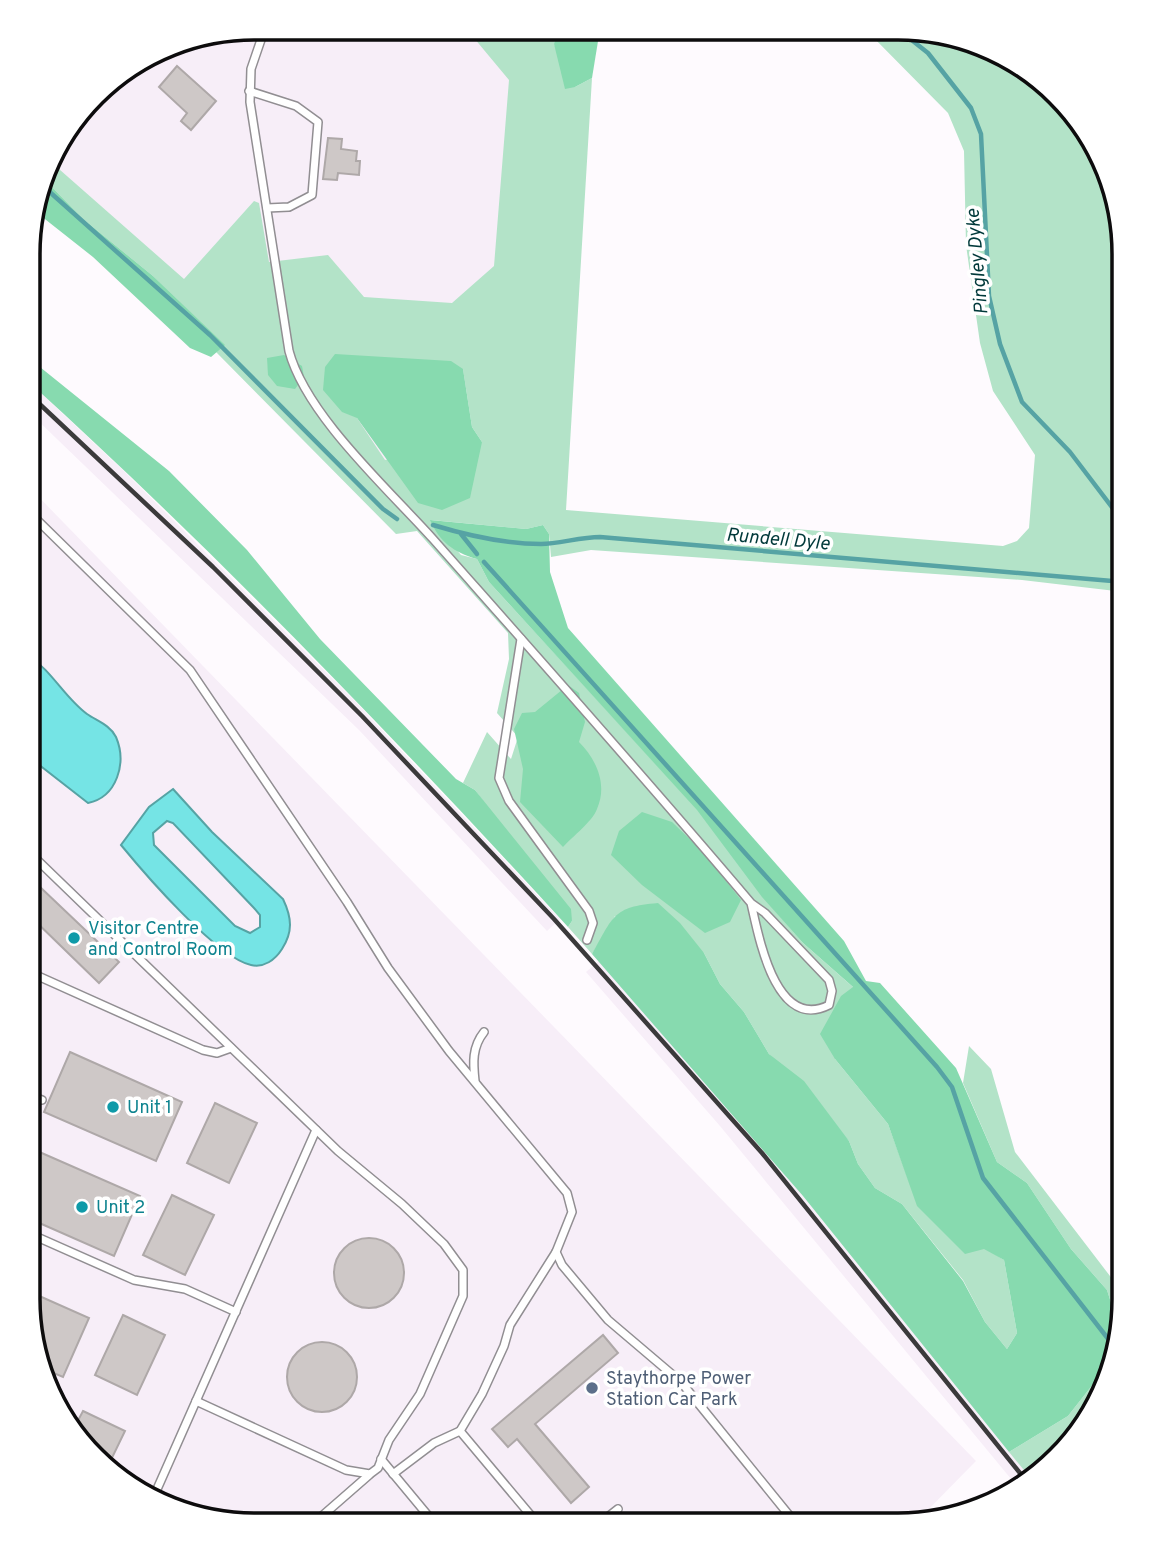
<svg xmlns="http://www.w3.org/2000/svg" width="1152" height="1553" font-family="Overpass,sans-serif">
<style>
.built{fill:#f7eef8}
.green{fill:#b3e3c8;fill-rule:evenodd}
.forest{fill:#87daaf}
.water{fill:#75e4e5;stroke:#56a3a4;stroke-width:2;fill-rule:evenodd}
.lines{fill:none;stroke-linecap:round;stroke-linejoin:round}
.stream{stroke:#56a3a4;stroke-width:4.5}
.building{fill:#cec8c7;stroke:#aea8a8;stroke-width:2}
.lane-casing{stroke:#918e92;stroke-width:10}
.lane{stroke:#fff;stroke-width:7}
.rail{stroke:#3b3a3b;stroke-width:4.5}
.culture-dot{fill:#0f9aa8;stroke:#fff;stroke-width:2.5}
.service-dot{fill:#5c6f8a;stroke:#fff;stroke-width:2.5}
.labels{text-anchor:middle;stroke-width:7;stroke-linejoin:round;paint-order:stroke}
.culture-label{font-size:18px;fill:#0d838f;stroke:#fff;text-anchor:start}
.service-label{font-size:18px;fill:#4e5e75;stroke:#fff;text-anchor:start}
.water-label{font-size:19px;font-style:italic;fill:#01393a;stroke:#fff}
.rim{fill:none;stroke:#0d0c0d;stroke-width:3.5}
</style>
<rect width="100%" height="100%" fill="#fefafe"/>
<g class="built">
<polygon points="255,28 566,29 564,128 412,530 200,335 40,195 58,142 105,84 181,40"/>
<polygon points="30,383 127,474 353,699 560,919 547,931 359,730 30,413"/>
<polygon points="30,488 976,1461 918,1520 898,1525 225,1523 128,1487 52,1399 28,1299"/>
<polygon points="599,961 803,1196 1028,1475 1016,1485 720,1126 586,972"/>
</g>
<g class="green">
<path d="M385 28 557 29 554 44 575 87 592 78 566 510 1003 546 1017 541 1029 528 1035 455 993 391 980 343 966 245 964 151 948 113 866 30H927L1035 75 1100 154 1124 254V592L1022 580 591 550 551 557 549 534 543 525 526 529 431 520 461 555 477 559 489 582 698 810 763 897 803 943 854 988 835 1059 888 1124 918 1206 1004 1260 1017 1333 1007 1349 985 1322 963 1280 902 1204 875 1188 858 1164 849 1141 769 1054 744 1012 720 984 704 953 615 916 592 954 568 927 572 921 475 790 463 783 487 732 511 759 518 737 497 713 509 659 508 633 417 531 396 534 216 352 224 345 153 276 83 219 45 180 51 162 184 279 254 201 259 203 269 262 328 255 364 297 452 303 494 266 509 80 474 38ZM463 369 472 427 482 442 385 460 357 418Z"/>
<polygon points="969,1046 991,1069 1015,1152 1123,1293 1123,1314 1119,1328 1107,1290 1071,1249 1027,1183 997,1162 963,1083"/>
<polygon points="1105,1369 1086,1425 1028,1475 1009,1452 1068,1416"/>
</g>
<g class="forest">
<polygon points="557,29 600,29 592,78 575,87 565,89 554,44"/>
<polygon points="45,180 83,219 153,276 225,345 211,357 190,348 93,257 36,212"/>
<polygon points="335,354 451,361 463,369 472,427 482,442 470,498 442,510 418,503 357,418 342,412 323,390 325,367"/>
<polygon points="284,355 302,366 304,377 295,389 277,386 268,375 267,358"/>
<path d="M30 359 169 471 247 550 320 639 456 779 475 790 571 909 572 921 568 927C396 739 218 554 30 383Z"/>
<path d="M430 520 526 529 543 525 549 534 550 572 568 628 844 941 866 981 880 983 956 1068 997 1162 1027 1183 1071 1249 1107 1290 1119 1328 1105 1369 1068 1416 1009 1452 803 1196 592 954C614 916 612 907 658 903L680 923 704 953 720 984 744 1012 769 1054 804 1081 849 1141 858 1164 875 1188 902 1204 963 1281 985 1322 1007 1349 1017 1333 1004 1260 984 1249 965 1254 917 1206 888 1124 835 1059 820 1034 841 996 853 987 803 943 762 897 697 810 489 582 477 559C453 552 440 542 430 520Z"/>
<path d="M568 685 579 693 585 722 579 742C596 759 608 784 597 809 592 822 573 836 563 847L520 802 523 769 514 729 522 713 535 712Z"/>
<polygon points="642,812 672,822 703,852 741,900 730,922 705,933 642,885 611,855 619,831"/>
</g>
<g class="water">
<path d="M29 656C52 671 65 698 87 714 97 721 110 725 116 737 127 763 117 797 88 803L29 757Z"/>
<path d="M173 789 212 832 283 899C292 918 293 932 282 949 275 960 264 968 251 965 217 958 144 873 121 845L149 807ZM167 821 173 823 254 908 260 915V927L250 933 235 926 154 845 153 833Z"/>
</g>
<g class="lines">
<g class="stream">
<polyline points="899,30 928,53 971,108 981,134 989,296 1000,344 1022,402 1070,452 1124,523"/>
<polyline points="43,186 210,335 383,509 397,519"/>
<path d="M433 525C466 535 505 544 541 544 559 544 580 537 600 537L1124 582"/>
<polyline points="461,534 477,554"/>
<polyline points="484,562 937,1067 952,1087 983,1178 1109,1340"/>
</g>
</g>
<g class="building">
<polygon points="177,66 216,101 191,130 181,121 187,113 159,87"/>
<polygon points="328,138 342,139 341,149 357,151 356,161 360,161 359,175 338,173 337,180 323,179"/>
<polygon points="39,886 119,962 99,983 29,915 29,897"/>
<polygon points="70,1052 182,1102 156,1161 44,1112"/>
<polygon points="215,1103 257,1123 229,1183 187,1163"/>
<polygon points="28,1147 140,1196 114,1256 28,1218"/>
<polygon points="172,1195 214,1215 185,1275 143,1255"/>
<circle cx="369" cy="1273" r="35"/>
<polygon points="28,1291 89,1318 63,1377 44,1369"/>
<polygon points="123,1315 165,1335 137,1395 95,1375"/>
<polygon points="603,1335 618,1353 535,1424 589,1487 571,1503 517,1439 508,1447 492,1429"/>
<circle cx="322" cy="1377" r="35"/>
<polygon points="83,1411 125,1431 109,1464 75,1426"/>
</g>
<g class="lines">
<g class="lane-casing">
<g id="lane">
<path d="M265 28 251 69 250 102 289 351C306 415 388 489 433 539 540 660 647 780 751 903L765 913 829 980 832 991 829 1005C776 1032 759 938 751 903"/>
<polyline points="249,91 296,106 318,122 312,195 289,207 267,208"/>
<polyline points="29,512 190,670 347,902 388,968 449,1051 567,1193 572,1212 556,1252 562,1265 608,1320 681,1382 797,1525"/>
<polyline points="521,639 499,778 509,801 589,911 593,923 587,940"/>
<polyline points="29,852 338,1151 402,1204 444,1244 463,1270 463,1296 420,1394 389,1440 378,1468 370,1474 346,1470 196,1401"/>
<polyline points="29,972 203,1050 217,1053 231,1048"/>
<path d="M475 1081C473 1063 472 1047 484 1032"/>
<polyline points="28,1095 42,1100"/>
<polyline points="28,1233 134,1280 185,1289 236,1312"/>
<polyline points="460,1431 538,1524"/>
<polyline points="381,1459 435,1524"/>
<polyline points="393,1474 434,1443 460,1431 482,1394 504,1346 510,1325 556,1252"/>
<polyline points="154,1496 316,1130"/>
<polyline points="314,1523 369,1475"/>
<polyline points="599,1524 618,1509"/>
</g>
</g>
<use href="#lane" class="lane"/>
<polyline class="rail" points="30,395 213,567 362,716 554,919 762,1153 1024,1478"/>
</g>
<g class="culture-dot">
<circle cx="74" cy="938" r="7"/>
<circle cx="113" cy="1107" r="7"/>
<circle cx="82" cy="1207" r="7"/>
</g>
<circle class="service-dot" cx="592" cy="1388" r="7"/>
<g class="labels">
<g class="culture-label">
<text x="88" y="934">Visitor Centre<tspan x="88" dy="21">and Control Room</tspan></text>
<text x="127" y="1113">Unit 1</text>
<text x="96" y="1213">Unit 2</text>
</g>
<g class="service-label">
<text x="606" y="1384">Staythorpe Power<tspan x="606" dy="21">Station Car Park</tspan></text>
</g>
<g class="water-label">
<text transform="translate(976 262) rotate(-95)" y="7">Pingley Dyke</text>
<text transform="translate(778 538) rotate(5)" y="7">Rundell Dyle</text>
</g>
</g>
<path d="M0 0H1152V1553H0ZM254 40H898A214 214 0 0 1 1112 254V1299A214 214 0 0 1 898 1513H254A214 214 0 0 1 40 1299V254A214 214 0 0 1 254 40Z" fill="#fff" fill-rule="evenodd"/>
<path class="rim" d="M254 40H898A214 214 0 0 1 1112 254V1299A214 214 0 0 1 898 1513H254A214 214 0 0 1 40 1299V254A214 214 0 0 1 254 40Z"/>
</svg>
